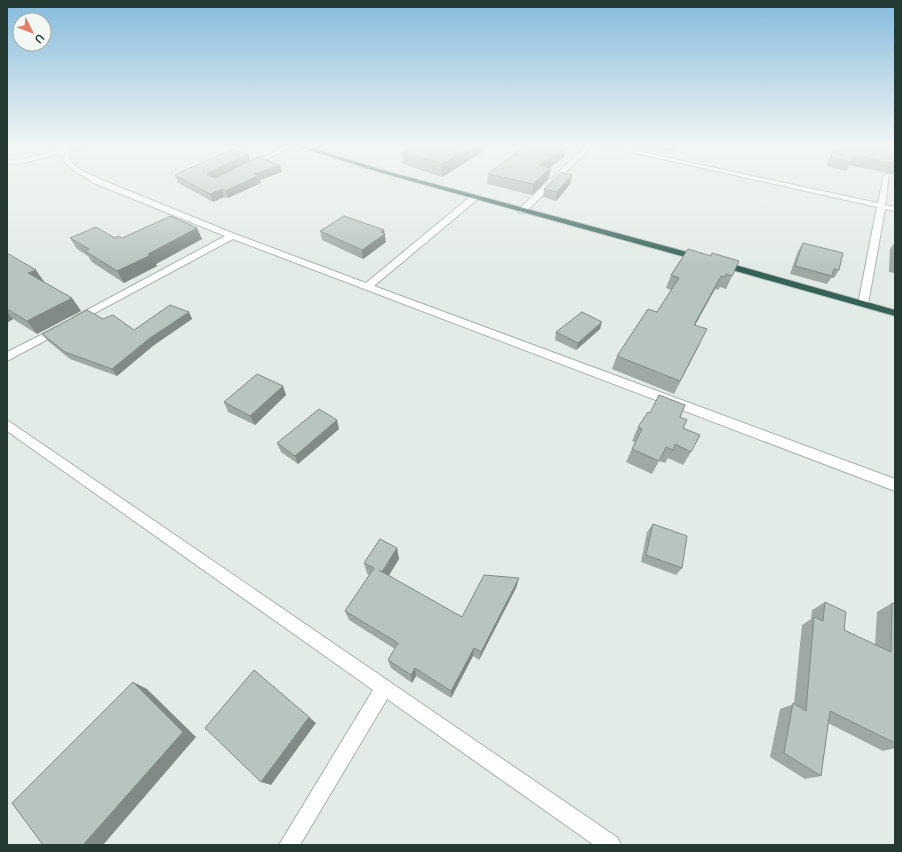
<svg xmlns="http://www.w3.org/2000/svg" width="902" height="852" font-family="Lato,sans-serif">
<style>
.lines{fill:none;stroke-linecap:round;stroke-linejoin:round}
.street-casing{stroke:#a6b2ad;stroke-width:2}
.highway-casing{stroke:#c2c8c6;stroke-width:2}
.street{fill:#fff;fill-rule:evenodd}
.highway{fill:#346256;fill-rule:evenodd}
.wall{fill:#9ea9a4}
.shaded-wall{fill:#818a86}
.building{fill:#b8c5bf;stroke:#818a86}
</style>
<rect width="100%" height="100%" fill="#e3ebe7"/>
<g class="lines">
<g class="street-casing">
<g id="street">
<polygon points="76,146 85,146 68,151 71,161 77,168 102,180 235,234 366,283 472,195 478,195 478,199 374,286 895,479 895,491 233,239 80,321 74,321 72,319 74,317 225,236 96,184 73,170 65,162 62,153 23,163 7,164 7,160 23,159"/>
<polygon points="285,146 292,146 251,167 246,166"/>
<polygon points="586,146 592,146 525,213 519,213 519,209"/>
<polygon points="604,146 614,146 878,203 884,175 889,174 885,205 895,207 895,211 885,209 868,304 863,307 858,304 877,207"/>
<polygon points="59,326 63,327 64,329 63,331 7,361 7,352"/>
<polygon points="7,420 618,838 621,845 594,845 387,699 300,845 279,845 373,690 7,431"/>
</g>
</g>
<g class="highway-casing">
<g id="highway">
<polygon points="296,146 305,146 386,171 702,256 703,258 699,261 696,260 382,173"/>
<polygon points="721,261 895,310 895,316 718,266 717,264"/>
</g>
</g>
<use href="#street" class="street"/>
<use href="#highway" class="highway"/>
</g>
<g class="wall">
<polygon points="413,146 482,146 482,152 442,177 403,164 402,152"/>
<polygon points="568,146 565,148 564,158 549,168 549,178 532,195 487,184 488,174"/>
<polygon points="643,146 675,146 670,152"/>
<polygon points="835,146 895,146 895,175 849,165 846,171 826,166"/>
<polygon points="250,161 282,172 260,180 261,183 228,198 224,197 213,202 178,183 175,175"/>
<polygon points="570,184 556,201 543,197 544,189"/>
<polygon points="320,231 386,242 363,259 322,240"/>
<polygon points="70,238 115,238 202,239 156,264 157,266 124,283 92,262 88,256 77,249"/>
<polygon points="895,242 895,273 889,272 890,249"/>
<polygon points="803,243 839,270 834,278 831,278 827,284 790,274 798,251"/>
<polygon points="7,253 45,283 72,298 81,311 37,334 13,319 7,323"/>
<polygon points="711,256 739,261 726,289 720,287 718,290 715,289 695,325 701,342 674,394 612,369 617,356 657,312 671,290 666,288 671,275"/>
<polygon points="189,312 192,319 154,345 117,376 70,359 48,341 42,334 103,319 134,330"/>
<polygon points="600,329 576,350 555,340 556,332"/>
<polygon points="283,386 286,395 255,425 228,412 224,402"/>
<polygon points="680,417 691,452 683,465 668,458 665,463 659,461 652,474 626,462 635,442 632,441 638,427"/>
<polygon points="339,429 298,464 281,452 277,443"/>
<polygon points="653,524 682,568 676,575 641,562 647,532"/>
<polygon points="397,548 399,559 388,576 462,617 519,578 516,588 479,660 473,656 451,698 416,676 412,683 391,668 388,660 395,649 349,620 345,611 370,575 367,574 364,563"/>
<polygon points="825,602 844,630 875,645 877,612 892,603 895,604 895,748 883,751 828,723 821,776 805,779 770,757 780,709 794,704 802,625 811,619 812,610"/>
</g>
<g class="shaded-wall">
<polygon points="473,146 482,146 482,152 442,177 442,164"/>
<polygon points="556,146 568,146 555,155 566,148 564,158 538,175 539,165"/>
<polygon points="672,146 675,146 670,152"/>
<polygon points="248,154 250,161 210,181 207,175 208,173"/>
<polygon points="280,165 282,172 260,180 261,183 228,198 225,191 254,174"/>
<polygon points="551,168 549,178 532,195 533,184"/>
<polygon points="572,175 570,184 556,201 557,192"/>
<polygon points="222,189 224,197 213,202 210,194"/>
<polygon points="197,228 202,239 156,264 157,266 124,283 117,271 148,254"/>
<polygon points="384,230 386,242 363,259 362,250 381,232"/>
<polygon points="36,270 45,283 37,286 28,273"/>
<polygon points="721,276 715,289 688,338 694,325"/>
<polygon points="72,298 81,311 37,334 27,321"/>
<polygon points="7,311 13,319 7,323"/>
<polygon points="189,312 192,319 154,345 117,376 112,369 150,338"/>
<polygon points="602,322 600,329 576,350 578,343"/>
<polygon points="283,386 286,395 255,425 250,416"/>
<polygon points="337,420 339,429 298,464 295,456"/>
<polygon points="397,548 399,559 385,582 382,572"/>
<polygon points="519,578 516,588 479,660 481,652"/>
<polygon points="474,648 473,656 451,698 451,691"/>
<polygon points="415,668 416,676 412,683 411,675"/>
<polygon points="133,682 147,689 196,737 103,845 83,845"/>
<polygon points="309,717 316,723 271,785 261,782"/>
</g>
<g class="building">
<polygon points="413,146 473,146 442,164 402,152"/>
<polygon points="525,146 558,146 566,148 539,165 551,168 533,184 488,174"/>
<polygon points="836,146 895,146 895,164 854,156 851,162 831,157"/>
<polygon points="232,149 248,154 208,173 207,175 216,178 258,157 280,165 254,174 259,175 225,191 222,189 210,194 175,175"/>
<polygon points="561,172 572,175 557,192 544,189"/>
<polygon points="171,216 197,228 148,254 151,255 117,271 85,251 89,249 70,238 96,227 115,238 118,236 122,238"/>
<polygon points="344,216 384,230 381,232 385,234 362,250 320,231"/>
<polygon points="803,243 843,253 839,270 834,269 832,276 795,266"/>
<polygon points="688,249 711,256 712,253 739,261 732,276 726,274 724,277 721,276 694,325 707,329 680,381 617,356 648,309 657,312 679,278 671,275"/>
<polygon points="7,253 36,270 28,273 72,298 27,321 7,309"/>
<polygon points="170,305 189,312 150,338 112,369 65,352 42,334 87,310 103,319 113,315 134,330"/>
<polygon points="582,312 602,322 578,343 556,332"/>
<polygon points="257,374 283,386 250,416 224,402"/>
<polygon points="659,395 685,405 680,417 687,420 683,428 700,435 691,452 675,444 673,450 666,447 659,461 632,449 642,429 638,427 648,412 650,413"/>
<polygon points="319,409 337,420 295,456 277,443"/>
<polygon points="653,524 687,536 682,568 646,555"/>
<polygon points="380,539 397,548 382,572 379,570 462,617 484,575 519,578 481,652 474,648 451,691 415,668 411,675 388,660 398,643 345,611 374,568 364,563"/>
<polygon points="825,602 846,612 844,630 891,652 892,603 895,604 895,743 830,711 821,776 784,753 793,703 806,711 814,617 823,621"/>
<polygon points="254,670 309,717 261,782 205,728"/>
<polygon points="133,682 183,732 83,845 43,845 12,803"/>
</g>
<linearGradient id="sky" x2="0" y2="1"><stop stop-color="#85badc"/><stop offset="0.55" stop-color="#f2f6f4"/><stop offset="1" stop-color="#f2f6f4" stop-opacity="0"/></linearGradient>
<rect width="902" height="265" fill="url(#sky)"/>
<rect width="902" height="852" fill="none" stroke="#253933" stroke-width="16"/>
<g transform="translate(32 32) rotate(132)"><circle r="19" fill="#f3f8f5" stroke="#a1aca7"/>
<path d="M0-3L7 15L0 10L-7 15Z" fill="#e0816b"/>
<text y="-6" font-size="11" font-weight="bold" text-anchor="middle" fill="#253933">U</text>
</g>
</svg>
